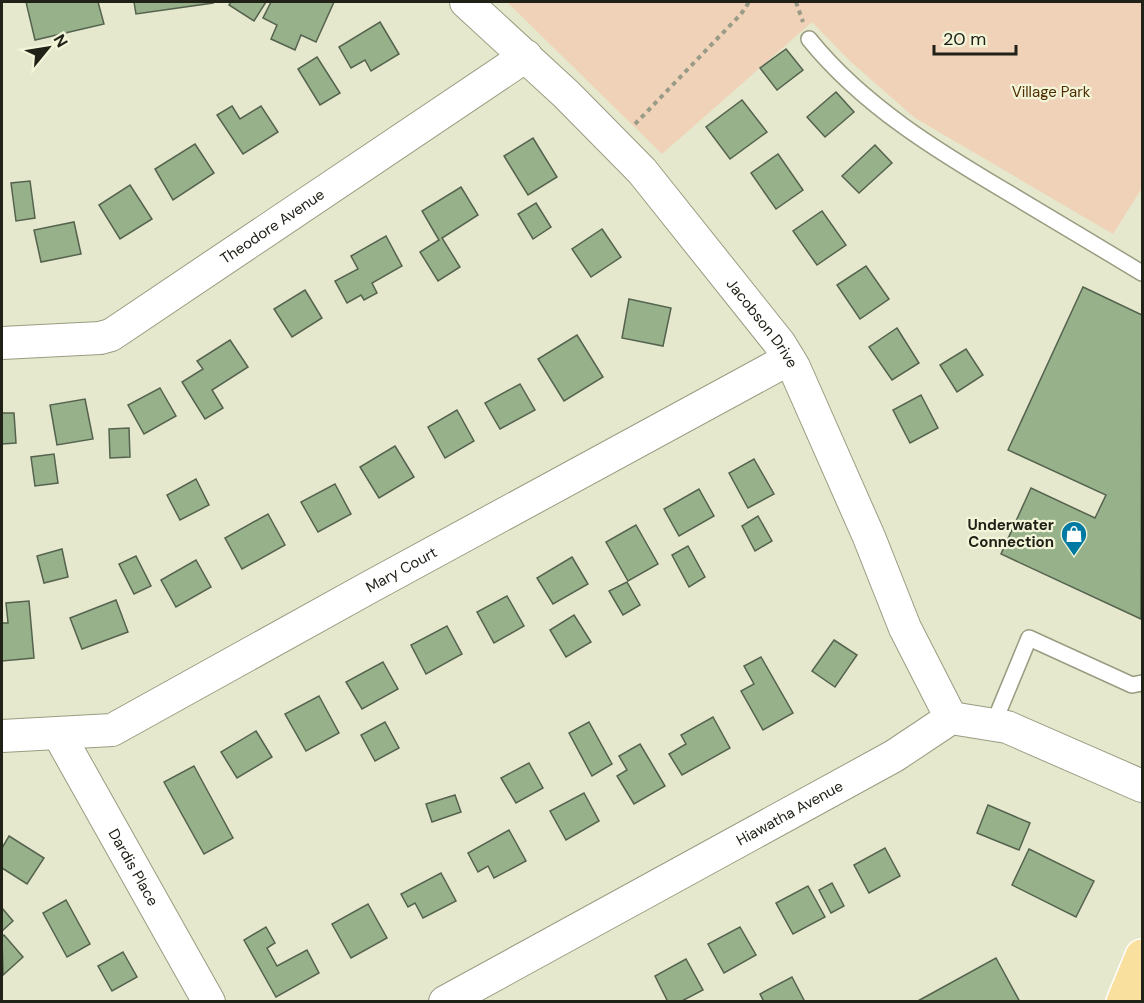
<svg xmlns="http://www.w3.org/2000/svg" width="1144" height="1003" font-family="'DM Sans',sans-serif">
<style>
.green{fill:#efd2b8}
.building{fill:#97b18b;stroke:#55634e;stroke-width:1.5}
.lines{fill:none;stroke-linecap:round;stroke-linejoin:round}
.service-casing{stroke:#9a9c81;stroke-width:18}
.minor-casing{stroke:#9a9c81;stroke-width:34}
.primary-casing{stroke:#fff;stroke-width:36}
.path{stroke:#989b86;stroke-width:4;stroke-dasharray:4.5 4.5;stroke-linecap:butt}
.service{stroke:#fff;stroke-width:15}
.minor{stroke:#fff;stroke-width:32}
.primary{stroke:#fae09f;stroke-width:33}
.labels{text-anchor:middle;stroke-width:4.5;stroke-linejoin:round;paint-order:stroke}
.park-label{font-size:15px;fill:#502e03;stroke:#f3f5d9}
.street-label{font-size:15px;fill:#202117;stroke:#f3f5d9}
.poi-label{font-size:15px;font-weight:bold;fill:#202117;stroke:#f3f5d9;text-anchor:end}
</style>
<rect width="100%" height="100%" fill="#e5e8cc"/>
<polygon class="green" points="507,2 1142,2 1142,190 1140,191 1113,234 915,118 851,62 812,22 662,154"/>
<g class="building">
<polygon points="26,2 98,2 104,24 35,40"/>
<polygon points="134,2 213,2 213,3 136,14"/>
<polygon points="231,2 266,2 254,21 229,5"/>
<polygon points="271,2 334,2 316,42 301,35 295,50 271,39 277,25 263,18"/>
<polygon points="380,22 399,54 371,71 365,60 351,68 339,47"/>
<polygon points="786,49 803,70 777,90 760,68"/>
<polygon points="317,57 340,93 320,105 298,69"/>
<polygon points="836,92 854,112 825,137 807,117"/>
<polygon points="742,100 767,132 730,159 706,127"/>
<polygon points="232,106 240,119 261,106 278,132 243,154 217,115"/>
<polygon points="533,138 557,177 528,195 504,156"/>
<polygon points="195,144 214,173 173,200 155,169"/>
<polygon points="875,145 892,163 859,193 842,176"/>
<polygon points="778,154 803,190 776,209 751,173"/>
<polygon points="30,181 35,218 16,221 11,183"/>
<polygon points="130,185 152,219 120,239 99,205"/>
<polygon points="461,187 478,215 442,238 460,267 438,281 420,252 439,240 422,211"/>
<polygon points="536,203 551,227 533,239 518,214"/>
<polygon points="822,211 846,245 817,265 793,231"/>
<polygon points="74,222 81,254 41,262 34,230"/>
<polygon points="602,229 621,257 591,277 572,249"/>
<polygon points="386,236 402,266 372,283 377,293 364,300 361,295 347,303 335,281 358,269 351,256"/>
<polygon points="866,266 889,299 860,319 837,285"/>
<polygon points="1083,287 1142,315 1141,619 1001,554 1031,488 1095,518 1106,495 1008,450"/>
<polygon points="305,290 322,318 292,337 274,309"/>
<polygon points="629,299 671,308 663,346 622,338"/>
<polygon points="897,328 919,363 892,380 869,347"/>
<polygon points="577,335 603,377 564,401 538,359"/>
<polygon points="230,340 248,367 212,390 223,408 205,419 182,382 203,369 197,361"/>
<polygon points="966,349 983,375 957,392 940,365"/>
<polygon points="520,384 535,410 500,429 485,403"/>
<polygon points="160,388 176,416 144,434 128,405"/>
<polygon points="921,395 938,428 910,443 893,410"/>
<polygon points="85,399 93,439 57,445 50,405"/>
<polygon points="457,410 474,441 445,458 428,427"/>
<polygon points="2,413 14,413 16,443 2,444"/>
<polygon points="129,428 130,457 110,458 109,429"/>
<polygon points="395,446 414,477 379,498 360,467"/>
<polygon points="54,454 58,483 35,486 31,457"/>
<polygon points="754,459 774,494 748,508 729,473"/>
<polygon points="196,479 209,505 180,520 167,495"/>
<polygon points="335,484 351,514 318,532 301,502"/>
<polygon points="699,489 714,516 679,536 664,509"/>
<polygon points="268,514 285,545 242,569 225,538"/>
<polygon points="758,516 772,541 755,551 742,526"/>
<polygon points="636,525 658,564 628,581 606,542"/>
<polygon points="688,546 705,577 689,587 672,555"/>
<polygon points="62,549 68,577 44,583 37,556"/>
<polygon points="136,556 151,586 134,594 119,564"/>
<polygon points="572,557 588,584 553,604 537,578"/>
<polygon points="196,560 211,587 176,607 161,580"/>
<polygon points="627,582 640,605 623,615 609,591"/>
<polygon points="507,596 524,626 494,643 477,612"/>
<polygon points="116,600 128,632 82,649 70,618"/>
<polygon points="29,601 34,658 2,661 2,623 8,623 6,603"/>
<polygon points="574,615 591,642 566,657 550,630"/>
<polygon points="447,626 462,654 426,674 411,645"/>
<polygon points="834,640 857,655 835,687 812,671"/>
<polygon points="761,657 793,713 763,730 741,691 754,684 744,666"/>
<polygon points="383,662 398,689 362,709 346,682"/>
<polygon points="319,696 339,733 306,751 285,714"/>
<polygon points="713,717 730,748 682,775 669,754 686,744 681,735"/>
<polygon points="385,722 399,748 375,761 361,735"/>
<polygon points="589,722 612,764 592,776 569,733"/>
<polygon points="256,731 272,757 237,778 221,752"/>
<polygon points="640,744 665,786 634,804 617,776 627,770 619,756"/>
<polygon points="529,763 543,788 516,803 501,778"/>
<polygon points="194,766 233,838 204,854 164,782"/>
<polygon points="584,793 599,821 566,840 550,811"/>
<polygon points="455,795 461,812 432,822 426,804"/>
<polygon points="988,805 1030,823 1019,850 977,833"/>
<polygon points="509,830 526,861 494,878 488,866 478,872 468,853"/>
<polygon points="9,836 44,858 27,884 2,868 2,848"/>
<polygon points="885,848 900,876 869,893 854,865"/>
<polygon points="1029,849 1094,881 1076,917 1012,885"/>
<polygon points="441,873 456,901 423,918 415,903 408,907 401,894"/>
<polygon points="832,883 844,906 831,913 819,890"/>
<polygon points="808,886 825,917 793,934 776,903"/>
<polygon points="66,900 90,944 67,957 43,913"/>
<polygon points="368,904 387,938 351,958 332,924"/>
<polygon points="2,908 13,921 2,931"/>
<polygon points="266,927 275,943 267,948 277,966 307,950 319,973 276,997 244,940"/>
<polygon points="740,927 756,955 724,973 708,944"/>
<polygon points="4,935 23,957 3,975 2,937"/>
<polygon points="123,952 137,977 112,991 98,966"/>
<polygon points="996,958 1020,1002 916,1002"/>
<polygon points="686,959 703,990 680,1002 668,1002 655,976"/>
<polygon points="792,977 805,1002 764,1002 760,994"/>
</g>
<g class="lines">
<g class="service-casing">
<g id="service">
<path d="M809 39C863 106 939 152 1012 195 1055 221 1099 247 1142 273"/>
<polyline points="993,725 1029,638 1132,685 1142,683"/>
</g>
</g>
<g class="minor-casing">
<g id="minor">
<path id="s1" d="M466 2 566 94 642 171 780 344 794 367 869 537 905 628 951 718"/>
<path id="s2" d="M2 343 100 338 111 335 526 56"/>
<path id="s3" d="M58 733 209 1002"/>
<path id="s4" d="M2 736 112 730 368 588 789 359"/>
<path id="s5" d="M445 1002 894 756 951 718 1007 727 1142 786"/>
</g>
</g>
<g class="primary-casing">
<polyline id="primary" points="1123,1002 1142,956"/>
</g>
<g class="path">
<polyline points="796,2 803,22"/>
<polyline points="635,124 741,14 749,2"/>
</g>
<use href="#service" class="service"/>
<use href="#minor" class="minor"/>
<use href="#primary" class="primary"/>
</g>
<defs>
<g id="shop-pin" transform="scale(1.35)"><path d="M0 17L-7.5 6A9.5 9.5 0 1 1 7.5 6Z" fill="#007aa2" stroke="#f3f5d9"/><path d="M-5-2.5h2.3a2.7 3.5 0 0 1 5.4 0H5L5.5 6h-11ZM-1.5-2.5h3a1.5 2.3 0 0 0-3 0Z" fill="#fff"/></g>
</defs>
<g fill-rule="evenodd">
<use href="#shop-pin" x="1074" y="534"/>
</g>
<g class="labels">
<g class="park-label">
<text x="1051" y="97">Village Park</text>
</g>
<g class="street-label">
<text dy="5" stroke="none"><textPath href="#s2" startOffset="304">Theodore Avenue</textPath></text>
<text dy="5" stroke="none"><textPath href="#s1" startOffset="438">Jacobson Drive</textPath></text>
<text dy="5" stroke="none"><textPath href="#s4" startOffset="441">Mary Court</textPath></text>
<text dy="5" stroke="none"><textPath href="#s5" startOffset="393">Hiawatha Avenue</textPath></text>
<text dy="5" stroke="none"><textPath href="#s3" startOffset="154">Dardis Place</textPath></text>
</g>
<g class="poi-label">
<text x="1054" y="530">Underwater<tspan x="1054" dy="17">Connection</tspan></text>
</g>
</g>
<rect width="1144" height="1003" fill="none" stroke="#202117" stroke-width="6"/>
<g transform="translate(48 48) rotate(60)" stroke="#f3f5d9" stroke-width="4.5" paint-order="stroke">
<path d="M0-4.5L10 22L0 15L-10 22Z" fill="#202117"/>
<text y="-9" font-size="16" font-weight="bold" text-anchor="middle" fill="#202117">N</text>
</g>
<path d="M934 45v9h82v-9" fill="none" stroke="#202117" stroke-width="3"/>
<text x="943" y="45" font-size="18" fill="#202117" stroke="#f3f5d9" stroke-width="4.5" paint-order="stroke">20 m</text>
</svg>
